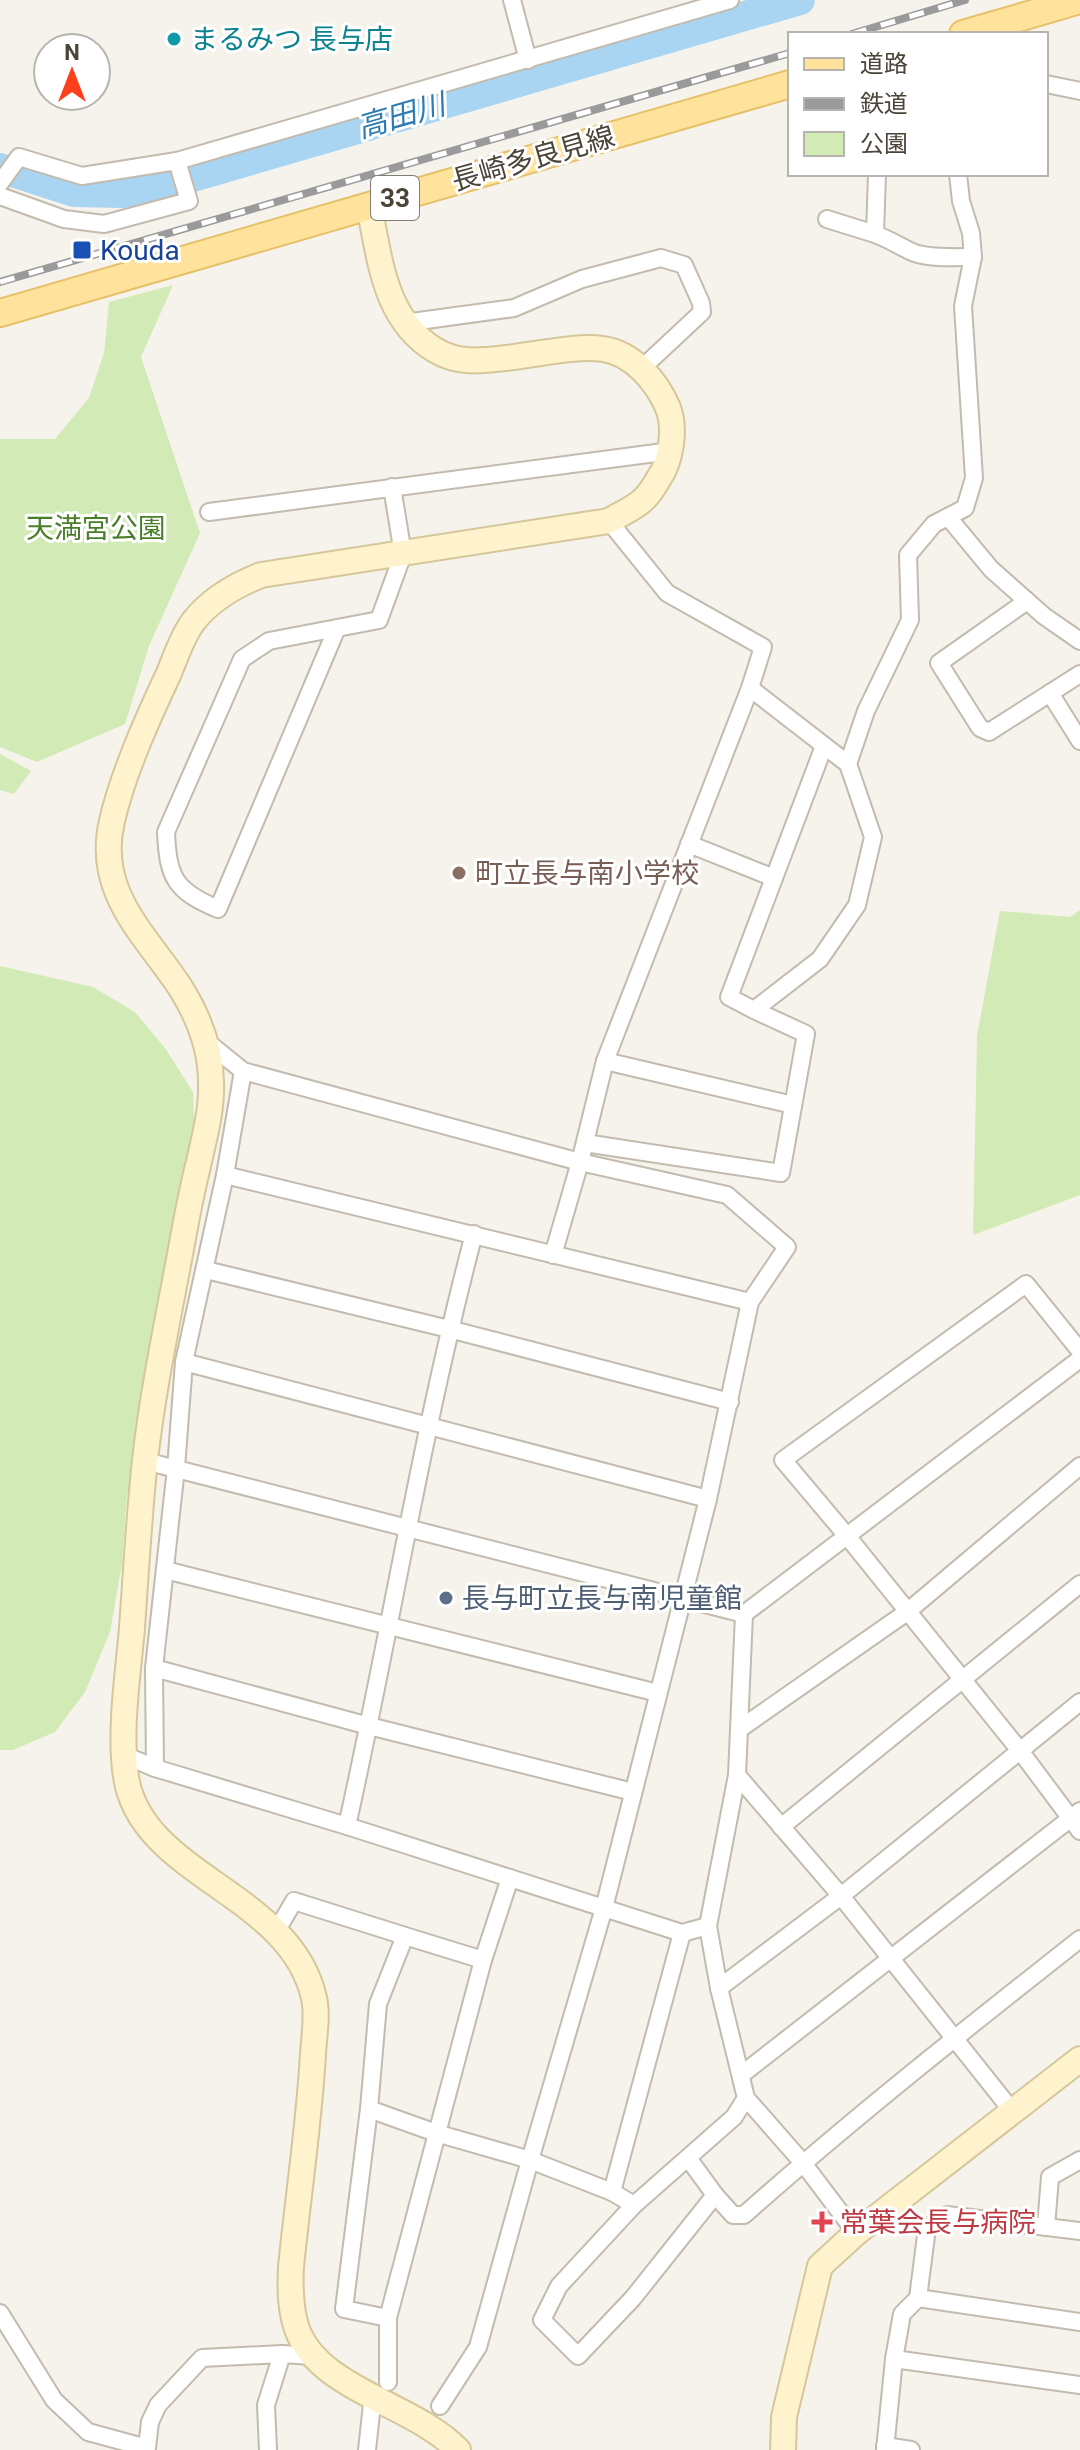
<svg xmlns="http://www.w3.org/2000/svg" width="1080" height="2450" font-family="Roboto,'Noto Sans JP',sans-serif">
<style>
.green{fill:#d2eab5}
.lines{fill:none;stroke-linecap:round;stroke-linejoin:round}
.river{stroke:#a9d4f2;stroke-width:30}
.street-casing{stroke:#c2bbae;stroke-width:20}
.secondary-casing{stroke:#d6c79b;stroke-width:28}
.primary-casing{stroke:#e6c16a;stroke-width:30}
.street{stroke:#fff;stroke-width:16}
.secondary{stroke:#fff3cd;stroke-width:24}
.primary{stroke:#ffe39c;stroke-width:26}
.rail-casing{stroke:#9a9a9a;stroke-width:8}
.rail{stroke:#fff;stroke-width:5;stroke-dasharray:15;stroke-linecap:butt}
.culture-dot{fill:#0f9aa8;stroke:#fff;stroke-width:3}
.transit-dot{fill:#1a4fb4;stroke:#fff;stroke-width:3}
.education-dot{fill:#8d6e63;stroke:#fff;stroke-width:3}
.service-dot{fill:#5c6f8a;stroke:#fff;stroke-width:3}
.health-dot{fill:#e0444e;stroke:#fff;stroke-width:3}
.labels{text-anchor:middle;stroke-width:6;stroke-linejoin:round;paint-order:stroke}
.shield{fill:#fff;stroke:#817c74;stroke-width:2}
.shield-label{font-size:26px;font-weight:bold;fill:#4b4439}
.culture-label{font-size:28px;fill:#0d838f;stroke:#fff;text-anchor:start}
.street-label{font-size:28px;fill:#4b4439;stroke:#fff}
.transit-label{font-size:28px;fill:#164399;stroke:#fff;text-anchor:start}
.park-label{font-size:28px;fill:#4a7f2a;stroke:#fff}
.education-label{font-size:28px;fill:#785e54;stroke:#fff;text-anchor:start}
.service-label{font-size:28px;fill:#4e5e75;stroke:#fff;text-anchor:start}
.health-label{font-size:28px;fill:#be3a42;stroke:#fff;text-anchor:start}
.water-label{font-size:30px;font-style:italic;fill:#2e7ab2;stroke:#fff}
</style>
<rect width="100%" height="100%" fill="#f6f3ec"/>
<g class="green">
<polygon points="173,285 141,357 200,533 149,646 125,724 37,762 0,747 0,439 55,439 89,398 104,353 109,302"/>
<polygon points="0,754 31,771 14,794 0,790"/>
<polygon points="1080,910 1080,1195 973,1235 977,1036 1000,911 1070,917"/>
<polygon points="0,966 93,987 135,1012 165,1048 193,1092 196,1164 166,1402 127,1494 122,1564 110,1632 85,1692 55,1732 13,1750 0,1750"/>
</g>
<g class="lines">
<polyline class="river" points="0,168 74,192 122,193 155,188 800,0"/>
<g class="street-casing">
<g id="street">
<polyline points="512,0 528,60"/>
<polyline points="1046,84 1080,91"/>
<path d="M877 174 875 234C888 239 898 245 910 251 924 259 956 257 973 257"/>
<polyline points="0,183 19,157 82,176 177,161 730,0"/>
<polyline points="0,196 64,219 104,224 189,201 177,161"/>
<polyline points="827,219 875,234"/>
<polyline points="404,323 514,308 582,279 661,258 684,265 701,303 702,312 641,369"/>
<polyline points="209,512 671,451"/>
<polyline points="948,517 991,569 1044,616 1080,641"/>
<polyline points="1027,601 939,663 980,728 989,732 1080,674"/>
<path d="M337 628 218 909C175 891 168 878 166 832L242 659 269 641 379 620 403 554 392 487"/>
<polyline points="1050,693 1080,741"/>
<polyline points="848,764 866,711 910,620 908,555 934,524 965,508 974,478 963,306 973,257 971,233 961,201 958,174"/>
<polyline points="689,844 774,878"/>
<polyline points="754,1010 729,997 824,746"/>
<polyline points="206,1041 243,1071 580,1162 727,1195 787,1247 750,1302 708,1499 604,1908 530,2160 478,2347 440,2406"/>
<polyline points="605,1061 793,1105"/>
<polyline points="585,1143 781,1173 806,1034 754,1010 820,959 857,905 873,837 848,764 750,688"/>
<polyline points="225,1175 750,1302"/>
<polyline points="553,1255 580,1162 605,1061 750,688 763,647 667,593 609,521"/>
<polyline points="206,1270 449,1329 730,1402"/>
<polyline points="1080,1351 1026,1284 783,1460 847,1536 1021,1752 1080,1831"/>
<polyline points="184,1362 708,1499"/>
<polyline points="145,1461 744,1614 737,1775 708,1926 719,1988 746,2098 803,2163 856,2233"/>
<polyline points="165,1570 658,1693"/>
<polyline points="744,1614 1080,1359"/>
<polyline points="154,1668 369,1726 633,1792"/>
<polyline points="741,1728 907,1612 1080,1466"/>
<polyline points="124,1755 155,1768 347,1826 682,1933 708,1926"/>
<polyline points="155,1768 154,1668 176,1468 184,1362 225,1175 243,1071"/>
<polyline points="737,1775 841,1896 1013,2112"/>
<path d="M347 1826C391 1629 422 1430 474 1234"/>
<polyline points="781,1827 1080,1584"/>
<polyline points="277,1930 294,1901 405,1936"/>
<polyline points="719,1988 841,1896 1080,1702"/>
<polyline points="741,2075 1080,1811"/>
<polyline points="369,2109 436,2133 530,2160 612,2192"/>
<polyline points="688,2158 715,2195 633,2298 578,2356 542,2320 559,2286 634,2205 734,2117 746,2098"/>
<path d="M715 2195 733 2215H744C852 2119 966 2029 1080 1939"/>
<polyline points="634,2205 612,2192 682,1933"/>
<polyline points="1046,2227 1050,2177 1080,2160"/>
<polyline points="918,2298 1080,2322"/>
<polyline points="0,2313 54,2400 88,2432 147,2448 150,2422 158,2405 202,2358 282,2354 313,2356"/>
<polyline points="388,2318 344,2309 369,2109 378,2004 405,1936 483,1960"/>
<polyline points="894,2359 1080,2385"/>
<polyline points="388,2382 388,2318 483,1960 510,1878"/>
<polyline points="885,2446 911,2450"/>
<polyline points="268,2450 266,2405 282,2354"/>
<polyline points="367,2450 373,2395"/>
<polyline points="885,2450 894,2359 902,2314 918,2298 927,2228 947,2215 1080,2231"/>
</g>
</g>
<g class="secondary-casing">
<g id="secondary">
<path d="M369 206C380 259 384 319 435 350 458 364 481 361 506 358 534 355 577 345 603 349 633 353 657 382 668 408 676 428 671 461 659 478 655 485 650 493 645 498 636 508 620 514 609 521L261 575C236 585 209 601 193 622 182 637 176 656 169 673 148 718 123 773 112 821 95 892 145 934 180 987 199 1017 211 1048 211 1083 212 1111 204 1139 198 1166 191 1194 186 1221 181 1249 168 1319 153 1389 145 1460 139 1516 136 1572 132 1628 128 1674 119 1732 126 1777 141 1876 291 1893 314 1998 318 2015 314 2036 313 2054 309 2125 298 2196 291 2267 290 2288 290 2309 297 2329 319 2390 414 2404 458 2450"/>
<polyline points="783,2450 784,2417 820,2266 856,2233 1080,2059"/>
</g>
</g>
<g class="primary-casing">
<g id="primary">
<polyline points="963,34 1080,0"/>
<polyline points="0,313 790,84"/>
</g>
</g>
<use href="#street" class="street"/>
<use href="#secondary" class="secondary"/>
<use href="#primary" class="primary"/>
<g class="rail-casing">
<g id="rail">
<polyline points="852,34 965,0"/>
<polyline points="0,282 790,53"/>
</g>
</g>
<use href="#rail" class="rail"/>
</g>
<circle class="culture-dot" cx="174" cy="39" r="8"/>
<rect class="transit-dot" x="72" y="240" width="20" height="20" rx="4"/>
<circle class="education-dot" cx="459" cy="873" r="8"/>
<circle class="service-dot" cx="446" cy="1598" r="8"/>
<path class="health-dot" d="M818 2210h8v8h8v8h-8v8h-8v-8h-8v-8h8z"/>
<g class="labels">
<rect class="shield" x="371" y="176" width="48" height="44" rx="6"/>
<g class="shield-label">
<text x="395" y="207">33</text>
</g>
<g class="culture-label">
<text x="190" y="49">まるみつ 長与店</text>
</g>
<g class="street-label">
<text transform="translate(533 158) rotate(-16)" y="10">長崎多良見線</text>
</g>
<g class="transit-label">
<text x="100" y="260">Kouda</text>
</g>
<g class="park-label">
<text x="96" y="538">天満宮公園</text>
</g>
<g class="education-label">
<text x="475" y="883">町立長与南小学校</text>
</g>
<g class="service-label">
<text x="462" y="1608">長与町立長与南児童館</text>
</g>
<g class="health-label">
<text x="840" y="2232">常葉会長与病院</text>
</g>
<g class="water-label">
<text transform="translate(401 116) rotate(-16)" y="10">高田川</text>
</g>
</g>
<rect x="788" y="32" width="260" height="144" fill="#ffffff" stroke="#b7b4b0" stroke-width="2"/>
<rect x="804" y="58" width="40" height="12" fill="#ffe39c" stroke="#b7b4b0" stroke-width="2"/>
<text x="860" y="72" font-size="24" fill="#4b4439">道路</text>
<rect x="804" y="98" width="40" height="12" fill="#9a9a9a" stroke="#b7b4b0" stroke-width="2"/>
<text x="860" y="112" font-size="24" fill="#4b4439">鉄道</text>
<rect x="804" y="132" width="40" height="24" fill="#d2eab5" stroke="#b7b4b0" stroke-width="2"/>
<text x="860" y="152" font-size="24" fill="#4b4439">公園</text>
<g transform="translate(72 72)"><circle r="38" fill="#ffffff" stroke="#b7b4b0" stroke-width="2"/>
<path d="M0-6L14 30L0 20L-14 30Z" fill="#fc3f1d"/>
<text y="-12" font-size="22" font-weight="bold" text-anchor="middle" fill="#4b4439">N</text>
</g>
</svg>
